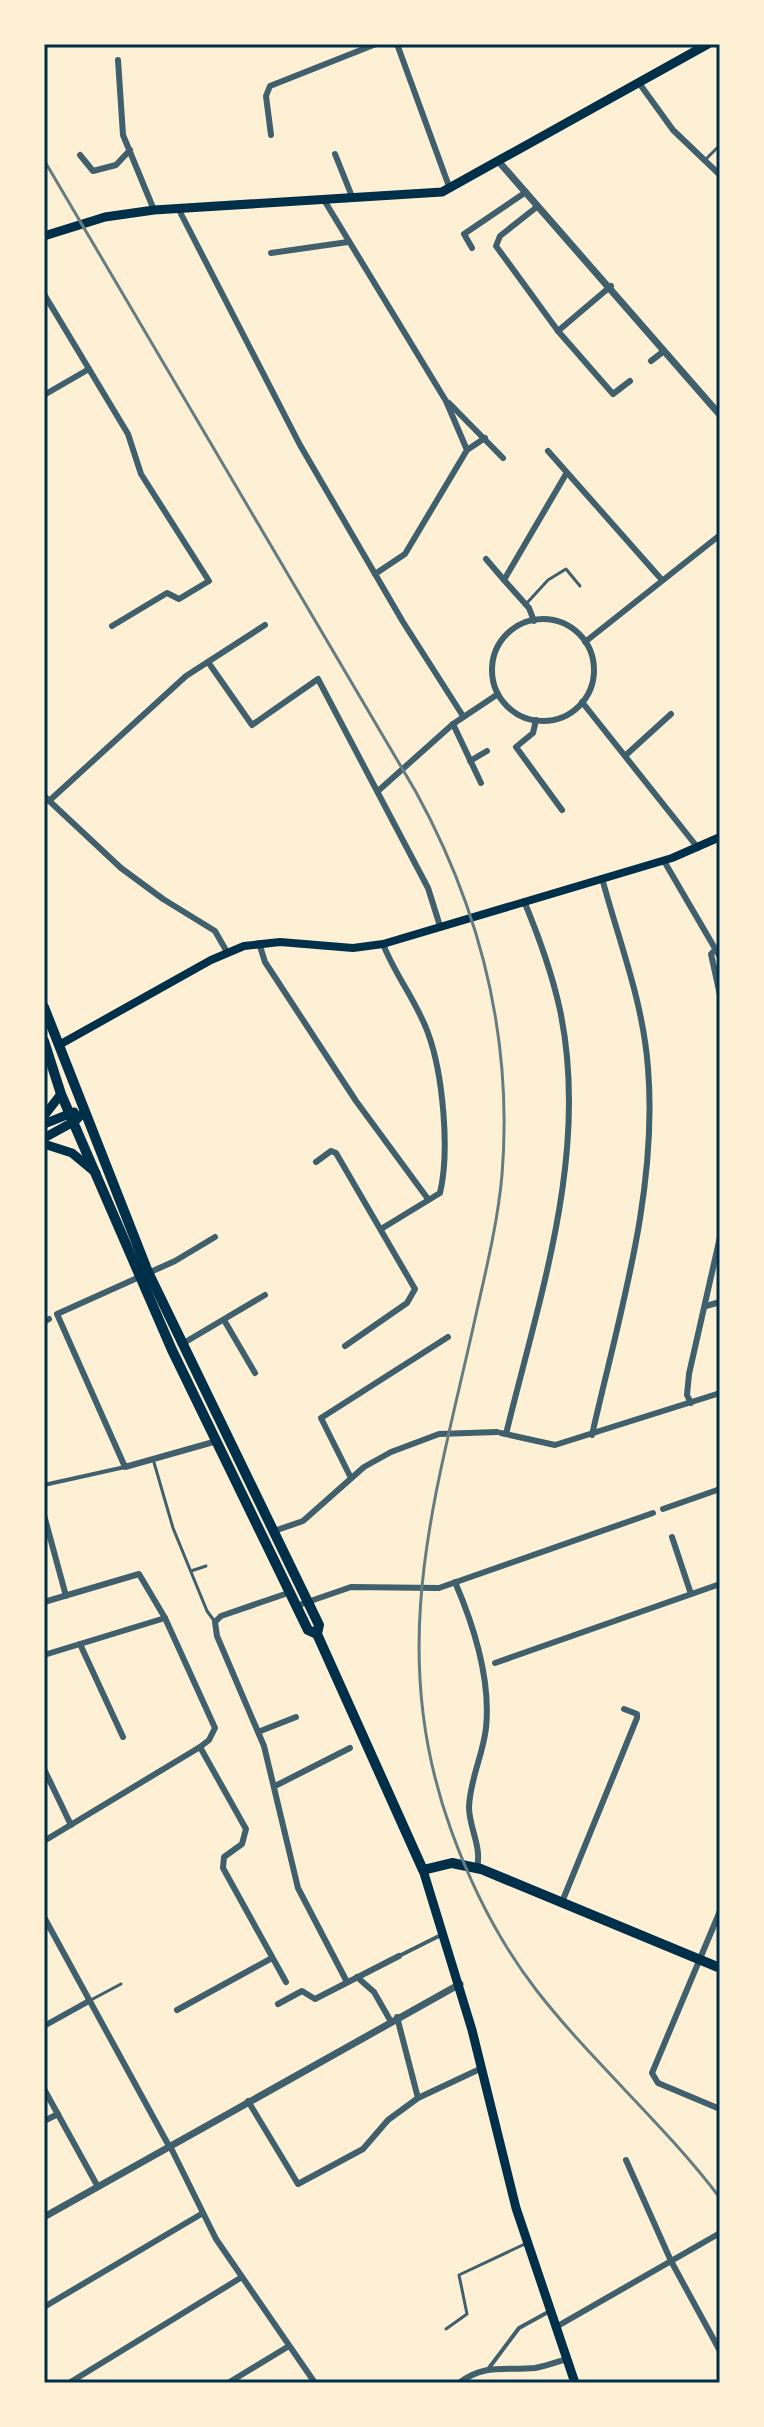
<svg xmlns="http://www.w3.org/2000/svg" width="764" height="2427" font-family="'IBM Plex Serif',serif">
<style>
.lines{fill:none;stroke-linecap:round;stroke-linejoin:round}
.service{stroke:#3f606c;stroke-width:3}
.pedestrian{stroke:#3f606c;stroke-width:4}
.minor{stroke:#3f606c;stroke-width:6}
.tertiary{stroke:#3f606c;stroke-width:7}
.secondary{stroke:#003049;stroke-width:8}
.primary{stroke:#003049;stroke-width:9}
.trunk{stroke:#003049;stroke-width:10}
.rail{stroke:#657d81;stroke-width:3}
.neatline{fill:none;stroke:#003049;stroke-width:3}
</style>
<rect width="100%" height="100%" fill="#fdf0d5"/>
<g class="lines">
<g class="service">
<polyline points="706,159 720,145"/>
<polyline points="526,604 548,580 566,569 580,586"/>
<polyline points="153,1459 173,1528 207,1611 215,1622"/>
<polyline points="191,1571 206,1566"/>
<polyline points="89,2001 121,1984"/>
<polyline points="446,2329 467,2314 459,2275 527,2243"/>
</g>
<g class="pedestrian">
<polyline points="44,1485 125,1467"/>
<polyline points="399,1956 443,1934"/>
<polyline points="489,2368 519,2328 550,2311"/>
</g>
<g class="minor">
<polyline points="397,44 450,189"/>
<polyline points="118,60 123,135 154,210"/>
<polyline points="639,83 673,130 720,175"/>
<polyline points="271,135 266,96 270,86 376,44"/>
<polyline points="335,154 353,199"/>
<polyline points="80,155 93,171 116,165 130,150"/>
<polyline points="324,200 446,401 467,450 405,554 375,574"/>
<polyline points="538,206 500,236 496,246 558,331"/>
<polyline points="178,208 300,445 403,622 463,716"/>
<polyline points="472,248 464,234 526,192"/>
<polyline points="271,253 348,242"/>
<polyline points="611,286 558,331 613,394 630,381"/>
<polyline points="44,294 128,434 141,474 209,581 179,599 167,593 112,626"/>
<polyline points="651,361 664,351"/>
<polyline points="44,395 89,369"/>
<polyline points="449,403 503,458"/>
<polyline points="467,450 485,438"/>
<polyline points="548,451 662,580"/>
<polyline points="486,559 504,580"/>
<circle cx="543" cy="670" r="51"/>
<polyline points="534,621 529,608 504,580 566,474"/>
<polyline points="585,642 720,535"/>
<polyline points="208,662 252,725 318,679 428,888 440,926"/>
<polyline points="582,702 698,848"/>
<polyline points="536,720 533,733 516,747 562,810"/>
<polyline points="453,724 481,783"/>
<polyline points="626,755 671,714"/>
<polyline points="470,761 487,751"/>
<polyline points="378,791 453,724 498,694"/>
<polyline points="44,796 121,868 163,899 215,931 227,952"/>
<polyline points="49,801 186,676 265,625"/>
<polyline points="664,861 720,957"/>
<polyline points="259,943 265,962 356,1101 428,1199"/>
<polyline points="716,949 711,954 720,995"/>
<polyline points="316,1162 331,1151 336,1153 415,1289 407,1303 345,1346"/>
<path d="M381 1229 440 1193C450 1151 443 1074 428 1033 417 1002 395 975 383 944"/>
<polyline points="215,1237 175,1261 57,1314 125,1467 217,1441"/>
<polyline points="706,1306 720,1302"/>
<polyline points="224,1320 255,1373"/>
<polyline points="44,1322 49,1319"/>
<polyline points="182,1344 265,1295"/>
<polyline points="691,1403 687,1395 689,1374 720,1237"/>
<polyline points="501,1433 555,1445 720,1393"/>
<path d="M506 1434C539 1298 590 1152 560 1010 552 973 539 937 524 901"/>
<path d="M592 1435C619 1315 658 1192 648 1068 643 1001 619 942 602 878"/>
<polyline points="351,1478 321,1418 448,1337"/>
<polyline points="663,1509 720,1489"/>
<polyline points="44,1515 66,1596"/>
<polyline points="274,1531 303,1521 364,1467 391,1452 439,1434 497,1432"/>
<polyline points="672,1537 691,1594"/>
<path d="M455 1582C474 1626 491 1679 486 1728 483 1755 470 1779 469 1807 469 1828 482 1846 477 1868"/>
<polyline points="291,1592 221,1616 215,1622 217,1636 264,1746 298,1888 347,1982"/>
<polyline points="44,1602 139,1574 165,1618 215,1728 209,1740 200,1747 44,1841"/>
<polyline points="296,1606 351,1587 439,1588 653,1513"/>
<polyline points="80,1644 123,1737"/>
<polyline points="44,1655 165,1618"/>
<polyline points="495,1663 720,1584"/>
<polyline points="258,1732 296,1717"/>
<polyline points="200,1747 246,1829 242,1844 224,1857 223,1868 286,1982"/>
<polyline points="44,1769 71,1825"/>
<polyline points="275,1786 350,1748"/>
<polyline points="562,1902 637,1718 637,1714 624,1709"/>
<polyline points="720,1911 652,2073 658,2083 720,2109"/>
<polyline points="44,1917 169,2146"/>
<polyline points="357,1977 374,1992 390,2020"/>
<polyline points="278,2004 302,1991 315,1999 399,1956"/>
<polyline points="177,2010 272,1958"/>
<polyline points="397,2017 418,2098"/>
<polyline points="44,2026 89,2001"/>
<polyline points="44,2089 98,2187"/>
<polyline points="248,2101 298,2184 363,2149 388,2120 418,2098 482,2068"/>
<polyline points="44,2121 58,2114"/>
<polyline points="170,2146 216,2239 315,2383"/>
<polyline points="626,2160 671,2261 720,2351"/>
<polyline points="44,2307 203,2213"/>
<polyline points="556,2327 720,2233"/>
<polyline points="69,2383 242,2277"/>
<polyline points="228,2383 289,2346"/>
<path d="M459 2383C485 2363 505 2371 535 2368 546 2366 557 2362 567 2359"/>
</g>
<g class="tertiary">
<polyline points="500,163 720,415"/>
<polyline points="44,2217 460,1984"/>
</g>
<polyline class="secondary" points="59,1045 211,960 244,946 280,942 353,948 383,944 672,858 720,837"/>
<g class="primary">
<polyline points="44,236 105,217 154,210 442,192 708,44"/>
<polyline points="44,1116 61,1094"/>
<polyline points="44,1124 74,1112"/>
<polyline points="44,1138 75,1121 85,1111"/>
<polyline points="44,1144 72,1153 96,1173"/>
<polyline points="423,1870 472,2030 516,2208 575,2383"/>
</g>
<g class="trunk">
<polyline points="44,1007 148,1272 319,1625 317,1634 423,1870 452,1863 481,1869 720,1968"/>
<polyline points="44,1041 61,1094 172,1350 308,1630 317,1634"/>
</g>
<path class="rail" d="M44 160 416 792C481 911 513 1038 502 1175 498 1220 487 1266 477 1310 437 1494 384 1643 451 1830 472 1888 499 1942 537 1991 594 2064 664 2124 720 2198"/>
</g>
<rect width="764" height="2427" fill="none" stroke="#fdf0d5" stroke-width="92"/>
<rect x="46" y="46" width="672" height="2335" class="neatline"/>
</svg>
